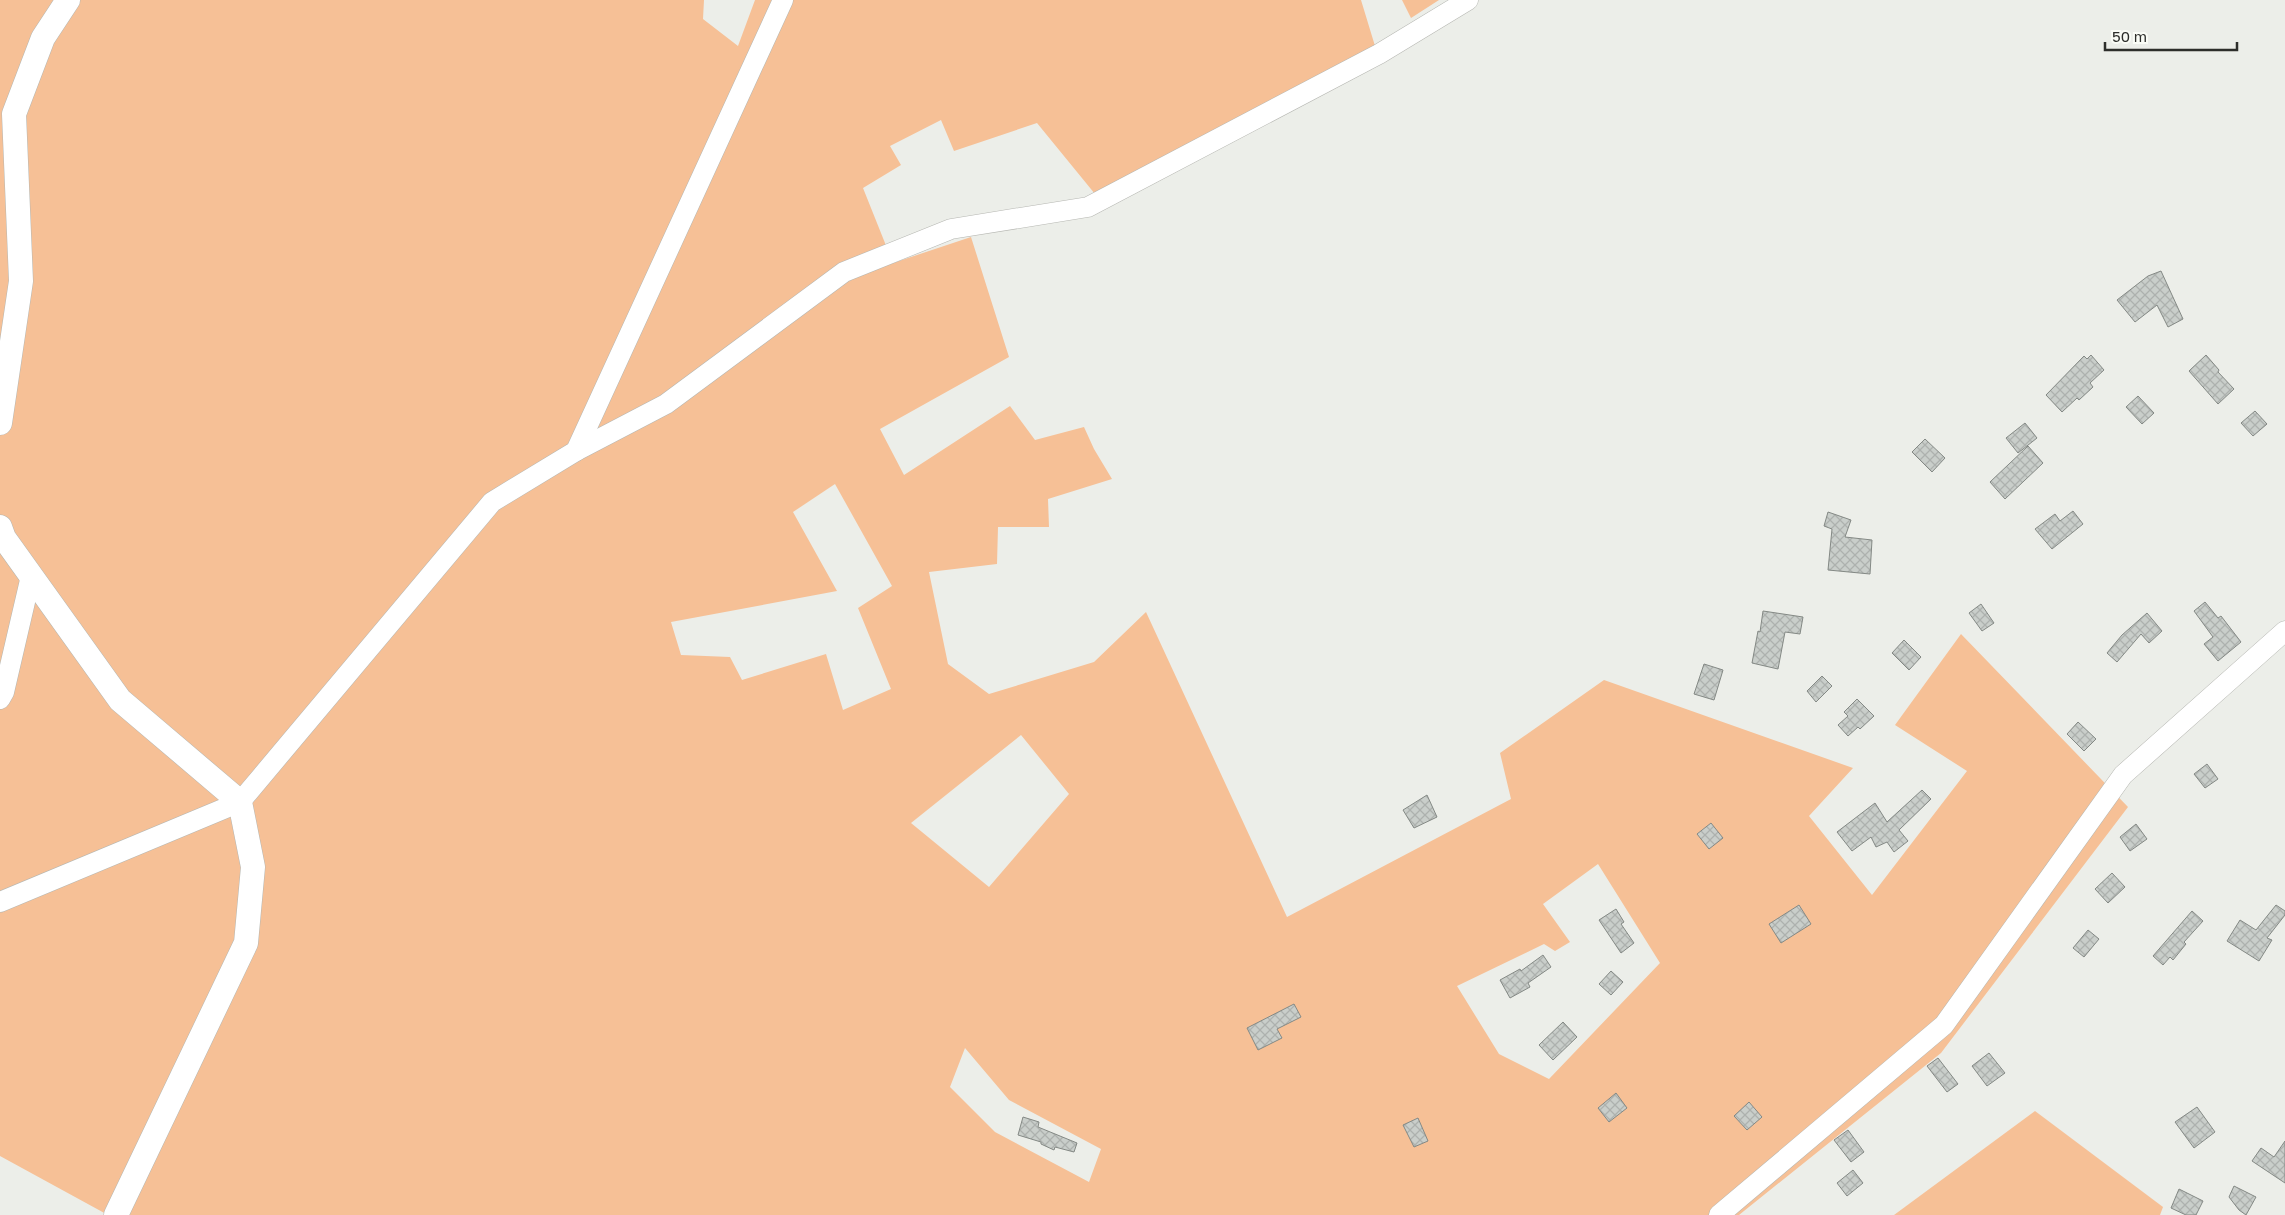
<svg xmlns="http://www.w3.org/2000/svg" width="2285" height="1215" font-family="'Golos Text',sans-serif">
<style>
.grass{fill:#f6c096;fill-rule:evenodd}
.building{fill:url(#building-cross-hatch);stroke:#848985}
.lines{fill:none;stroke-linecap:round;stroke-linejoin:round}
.minor-casing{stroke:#b6b7b2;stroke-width:21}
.tertiary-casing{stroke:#b6b7b2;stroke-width:25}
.minor{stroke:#fff;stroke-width:20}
.tertiary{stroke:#fff;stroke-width:24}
</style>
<defs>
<pattern id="building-cross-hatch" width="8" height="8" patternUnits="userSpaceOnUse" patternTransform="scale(1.25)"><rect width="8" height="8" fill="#c9ceca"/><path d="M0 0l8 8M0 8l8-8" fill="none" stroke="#adb1ae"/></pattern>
</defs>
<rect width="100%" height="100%" fill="#eceee9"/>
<g class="grass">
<path d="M0 0H704L703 19 738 46 755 0H1361L1375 46 1095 194 1037 123 954 151 941 120 890 146 901 165 863 188 893 263 971 237 1009 357 880 429 904 475 1010 406 1035 440 1084 427 1094 449 1112 479 1048 499 1049 527H998L997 564 929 572 948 664 989 694 1094 662 1146 612 1287 917 1511 799 1500 753 1604 680 1853 768 1809 816 1872 895 1967 771 1895 725 1961 634 2128 807 1941 1053 1739 1215H108L0 1156ZM835 484 892 586 858 608 891 689 843 710 826 654 742 680 730 657 681 655 671 622 837 591 793 512ZM1021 735 1069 794 989 887 911 823ZM1598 864 1660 963 1549 1079 1499 1054 1457 986 1544 944 1555 951 1570 942 1543 904ZM965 1048 1009 1100 1101 1149 1089 1182 995 1132 950 1087Z"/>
<polygon points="1402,0 1439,0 1411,18"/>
<polygon points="2035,1111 2163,1207 2160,1215 1894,1215"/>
</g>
<g class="building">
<polygon points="2161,271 2183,319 2168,327 2157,305 2135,322 2117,300 2148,276"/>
<polygon points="2091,355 2104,370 2090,383 2093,387 2079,400 2077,398 2062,412 2046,395 2084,356 2087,359"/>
<polygon points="2206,355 2219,370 2218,372 2234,389 2218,404 2189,371"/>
<polygon points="2138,396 2154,413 2142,424 2126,407"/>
<polygon points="2255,411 2267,424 2253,436 2241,423"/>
<polygon points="2025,423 2037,438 2018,453 2006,438"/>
<polygon points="1925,439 1945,458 1932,472 1912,452"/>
<polygon points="2028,446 2043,463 2005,499 1990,482"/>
<polygon points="2073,511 2083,524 2052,549 2035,529 2055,514 2060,521"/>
<polygon points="1828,512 1851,520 1845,537 1872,540 1870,574 1828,570 1832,529 1824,526"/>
<polygon points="2205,602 2218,618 2221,616 2241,642 2218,661 2204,644 2213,637 2194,611"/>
<polygon points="1981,604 1994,623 1982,631 1969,613"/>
<polygon points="1763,611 1803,617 1800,634 1785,632 1778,669 1752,663 1758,631 1760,632"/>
<polygon points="2147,613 2162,631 2149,643 2141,634 2117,662 2107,653 2122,635"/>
<polygon points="1904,640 1921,657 1909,670 1892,653"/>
<polygon points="1704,664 1723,670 1714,700 1694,694"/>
<polygon points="1822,676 1832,686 1816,702 1807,691"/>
<polygon points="1857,699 1874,716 1860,729 1858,727 1848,736 1838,725 1848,716 1844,712"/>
<polygon points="2078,722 2096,739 2084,751 2067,734"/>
<polygon points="2207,764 2218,779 2205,788 2194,774"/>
<polygon points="1922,790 1931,799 1899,830 1908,841 1894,852 1887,842 1876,847 1871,837 1852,851 1837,832 1875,803 1887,822"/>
<polygon points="1427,795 1437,817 1414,828 1403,810"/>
<polygon points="1711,823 1723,838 1709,849 1697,834"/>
<polygon points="2136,824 2147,839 2130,851 2120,837"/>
<polygon points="2112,873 2125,887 2108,903 2095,889"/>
<polygon points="1799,905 1811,924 1781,943 1769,924"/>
<polygon points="2276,905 2285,911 2285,915 2267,938 2272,940 2259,961 2227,941 2240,920 2256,930"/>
<polygon points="1616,909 1624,922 1621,924 1634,943 1621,953 1599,920"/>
<polygon points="2192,911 2203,921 2184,942 2186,944 2173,960 2170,957 2163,965 2153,956"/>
<polygon points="2088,930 2099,939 2084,957 2073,948"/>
<polygon points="1543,955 1551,967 1528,983 1530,987 1510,998 1500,980 1520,969 1521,971"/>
<polygon points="1611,971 1623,982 1611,995 1599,984"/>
<polygon points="1294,1004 1301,1017 1277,1029 1282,1038 1258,1050 1247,1028"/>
<polygon points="1563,1022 1577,1037 1553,1060 1539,1045"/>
<polygon points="1989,1053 2005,1073 1987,1086 1972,1066"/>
<polygon points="1938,1058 1958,1084 1947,1092 1927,1066"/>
<polygon points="1616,1093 1627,1108 1609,1122 1598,1108"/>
<polygon points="1749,1102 1762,1117 1747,1130 1734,1116"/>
<polygon points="2197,1107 2215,1132 2194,1148 2175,1122"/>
<polygon points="1023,1117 1039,1122 1038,1127 1077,1143 1074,1152 1055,1147 1054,1150 1041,1144 1041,1142 1018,1135"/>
<polygon points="1418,1118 1428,1141 1414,1147 1403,1125"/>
<polygon points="1848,1130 1864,1152 1851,1162 1834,1140"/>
<polygon points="2285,1141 2285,1183 2252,1161 2261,1148 2274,1157"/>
<polygon points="1853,1170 1863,1183 1847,1196 1837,1183"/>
<polygon points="2234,1186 2256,1197 2246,1215 2239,1210 2229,1197"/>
<polygon points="2179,1189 2203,1201 2196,1215 2186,1215 2171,1208"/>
</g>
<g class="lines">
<g class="minor-casing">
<g id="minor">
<polyline points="576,451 666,404 844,272 951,229 1088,207 1379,54 1468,0"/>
<polyline points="0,699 4,692 31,576"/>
<polyline points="0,902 240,802 492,502 576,451 783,0"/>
<polyline points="1719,1215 1944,1025 2123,775 2285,631"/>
</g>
</g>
<g class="tertiary-casing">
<g id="tertiary">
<polyline points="0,423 21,281 14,114 43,38 68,0"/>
<polyline points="0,527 4,538 120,700 240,802 253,867 246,943 116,1215"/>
</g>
</g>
<use href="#minor" class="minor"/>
<use href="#tertiary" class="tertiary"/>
</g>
<path d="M2105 42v8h132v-8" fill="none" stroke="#2d2e2b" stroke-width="2.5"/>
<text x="2112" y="42" font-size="15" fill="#2d2e2b" stroke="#fafcf6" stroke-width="4" paint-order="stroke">50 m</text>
</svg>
